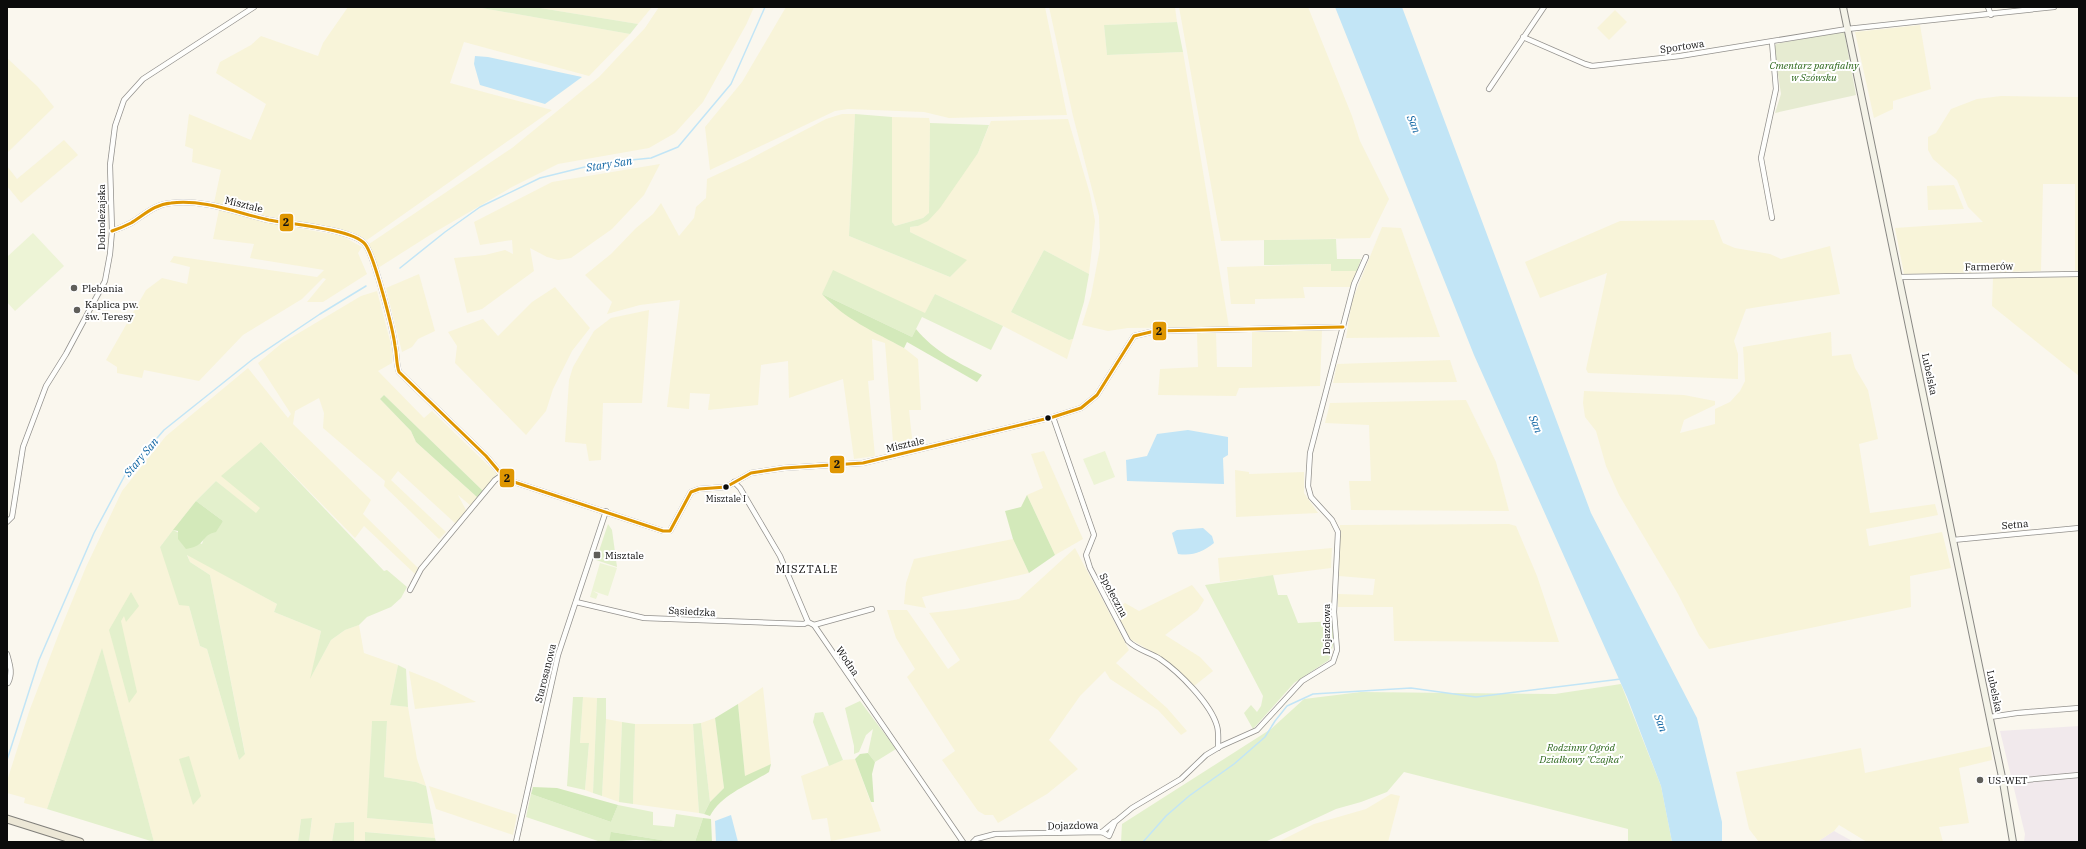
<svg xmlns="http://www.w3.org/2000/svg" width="2086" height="849" font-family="'IBM Plex Serif',serif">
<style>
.industrial{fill:#f1e9ec}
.farmland{fill:#f8f4d9}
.green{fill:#e3f0cc}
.forest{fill:#d3e9ba}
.cemetery{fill:#e6ebd1}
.pitch{fill:#edf4d6}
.water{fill:#c2e5f6}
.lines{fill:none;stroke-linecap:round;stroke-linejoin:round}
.stream{stroke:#c2e5f6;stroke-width:1.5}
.minor-casing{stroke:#93918d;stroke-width:6}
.secondary-casing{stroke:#898884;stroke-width:8}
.primary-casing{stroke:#807f7a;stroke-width:9}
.minor{stroke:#fefefc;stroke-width:4.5}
.secondary{stroke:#f4f3e8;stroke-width:6}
.primary{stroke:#ece7d6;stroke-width:7}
.bus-1-casing{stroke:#fff;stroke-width:6}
.bus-1{stroke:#df9601;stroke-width:3}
.poi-dot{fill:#5f5e5a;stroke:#fff;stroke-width:1.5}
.bus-dot{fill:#0b0b0b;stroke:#fff;stroke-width:1.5}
.labels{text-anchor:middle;stroke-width:4;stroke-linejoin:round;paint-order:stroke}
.bus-label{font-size:9px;fill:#0b0b0b;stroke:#fff}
.street-label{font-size:10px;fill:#0b0b0b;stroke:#fff}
.park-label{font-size:10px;font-style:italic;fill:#296518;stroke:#fff}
.poi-label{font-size:10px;fill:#0b0b0b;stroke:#fff;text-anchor:start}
.water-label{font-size:11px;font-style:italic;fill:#0e64a3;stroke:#fff}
.neighbourhood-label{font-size:11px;letter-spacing:1px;fill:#0b0b0b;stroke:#fff}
.line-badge{stroke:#fff;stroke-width:1.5}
.pale-badge-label{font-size:11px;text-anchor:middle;font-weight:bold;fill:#111}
</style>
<rect width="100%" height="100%" fill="#faf7ee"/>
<g class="industrial">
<polygon points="2079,726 2079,842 2024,842 2025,834 2000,731"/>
<polygon points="1834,831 1854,842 1817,842"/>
</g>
<g class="farmland">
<polygon points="348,7 476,7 630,34 589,76 464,42 450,83 552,110 367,240 352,232 267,216 214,203 221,170 192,162 193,149 185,146 189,114 251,140 266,104 216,73 220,62 251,45 261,36 318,56 323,43"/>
<polygon points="534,7 652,7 638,24"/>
<polygon points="659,7 754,7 746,25 703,102 675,133 649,148 558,164 512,187 430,235 378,268 369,244 512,148 599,77 645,28"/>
<polygon points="786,7 1045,7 1067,115 949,118 924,112 848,109 835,111 710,170 705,127 742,82"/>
<polygon points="1049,7 1175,7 1177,22 1104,25 1107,55 1183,52 1229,327 1128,328 1108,331 1082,325 1091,296 1100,248 1099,216 1073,116"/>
<polygon points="1179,7 1308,7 1352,116 1360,141 1389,199 1370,238 1221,241"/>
<polygon points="1615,10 1627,22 1609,40 1597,28"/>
<polygon points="1920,25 1931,89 1893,101 1893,109 1874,118 1855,32"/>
<polygon points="7,58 38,87 54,107 7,153"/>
<polygon points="2001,96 2079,97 2079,272 2075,272 2075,184 2043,184 2041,271 1904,274 1895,228 1983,222 1968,207 1957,180 1933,159 1928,150 1928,137 1936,133 1951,109 1977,99"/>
<polygon points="842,114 855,114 849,236 950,277 966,260 910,232 910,227 918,226 978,153 991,121 1068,119 1090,194 1095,221 1089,274 1044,250 1011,312 1069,340 1073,339 1067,359 1003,326 935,294 925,314 822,294 830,303 874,332 904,348 918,359 921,410 909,410 913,447 894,454 885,343 872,339 874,380 868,381 875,456 854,459 843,379 789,398 788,361 761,365 758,405 708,410 710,394 690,393 689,409 667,407 680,300 640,305 607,314 612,302 585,275 611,254 636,228 653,214 661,203 679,236 694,218 696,207 706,198 707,179 746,161 826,119"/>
<polygon points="892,117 929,118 930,123 929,213 923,218 895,226 892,222"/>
<polygon points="64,140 78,155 21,203 7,186 7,166 17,179"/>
<polygon points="660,164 644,195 612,229 571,258 558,260 547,257 530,248 534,271 482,309 467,313 454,258 485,255 505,250 513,254 512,240 480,245 474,222 552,182"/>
<polygon points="1954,185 1964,209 1928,210 1927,186"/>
<polygon points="219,210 270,223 342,236 362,247 358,253 367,274 323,302 307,302 326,279 323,278 302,299 243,335 199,381 144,370 142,378 117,373 117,367 106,360 146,290 162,278 187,284 190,267 170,262 174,256 317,277 324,270 250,258 254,244 213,239"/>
<polygon points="1714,220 1723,243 1735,248 1770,254 1781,259 1830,246 1840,294 1746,309 1734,341 1738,354 1738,379 1588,373 1586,369 1607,273 1540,298 1525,262 1620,221"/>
<polygon points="1382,227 1401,228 1440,337 1346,338 1352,301"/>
<polygon points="1331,264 1331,271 1357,271 1350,287 1303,287 1305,298 1255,299 1255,304 1231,304 1227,267"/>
<polygon points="419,274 435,331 418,339 412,347 402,352 386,288"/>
<polygon points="2079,277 2079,376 1992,306 1993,278"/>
<polygon points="555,287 590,328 572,351 553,389 546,411 526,435 455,363 457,346 448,332 483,319 498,336 532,302"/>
<polygon points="377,291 393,352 392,363 378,371 424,418 432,411 497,474 483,491 384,395 380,399 411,431 416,442 477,497 471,506 458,495 467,512 456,524 398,471 391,480 446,532 439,539 384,486 385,481 323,428 324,413 319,398 295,411 293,424 371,500 363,514 418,568 415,574 364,526 355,538 261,442 261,508 256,514 216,481 196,501 160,547 189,606 200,646 207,649 239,760 245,753 210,575 190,562 187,554 277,604 274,612 321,631 311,677 331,640 345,630 359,625 364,653 398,665 390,705 408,707 417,759 426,786 416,782 384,777 387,721 372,721 368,818 433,824 435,838 366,832 365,842 354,842 354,822 335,823 332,842 309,842 312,819 301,819 298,842 154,842 102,649 47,809 24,803 25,798 7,793 7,781 30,709 61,628 86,567 122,491 166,436 248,368 288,418 291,414 258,363 282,343 361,296"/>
<polygon points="649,310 642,403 603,403 601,460 589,461 586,444 565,442 569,380 573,367 594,331 611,318"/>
<polygon points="1322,330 1320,386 1239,388 1236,396 1158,395 1160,369 1198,367 1197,333 1216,333 1217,367 1252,367 1252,332"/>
<polygon points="1831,332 1832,356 1851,354 1855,368 1868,390 1878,439 1859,444 1870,513 1935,504 1938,515 1866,529 1869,546 1942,532 1951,568 1910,576 1911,607 1709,649 1699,635 1678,594 1619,495 1606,466 1596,431 1585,417 1583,403 1584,391 1684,395 1715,401 1715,405 1684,420 1680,433 1715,424 1715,409 1730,402 1740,391 1745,381 1743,347"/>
<polygon points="1450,360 1457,382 1333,383 1337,364"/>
<polygon points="1466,400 1496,462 1509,511 1351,510 1349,481 1371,481 1369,425 1325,423 1330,403"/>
<polygon points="1044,451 1083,539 1055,555 1027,495 1043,488 1031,454"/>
<polygon points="1235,470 1249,472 1249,474 1304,472 1304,493 1318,513 1236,517"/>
<polygon points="1509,524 1516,526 1537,576 1559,642 1394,641 1393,607 1338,607 1338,594 1373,595 1375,579 1339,576 1340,525"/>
<polygon points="1013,539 1029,573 922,597 926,608 904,604 906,583 914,559"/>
<polygon points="1075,548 1129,650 1116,663 1167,708 1187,731 1181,735 1158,710 1110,679 1105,671 1080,696 1049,740 1078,769 1047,794 998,823 993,815 985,815 978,811 942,760 955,751 907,677 915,669 896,638 887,610 907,610 948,669 960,660 929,613 965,609 1019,599"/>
<polygon points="1332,548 1331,568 1220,582 1218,558"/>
<polygon points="1192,585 1204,600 1198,610 1165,635 1200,657 1213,671 1194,686 1161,657 1130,639 1115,610 1125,603 1139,611"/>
<polygon points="409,671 437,682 476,702 415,709"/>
<polygon points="763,687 771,764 745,777 738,704"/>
<polygon points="583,697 597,698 593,793 585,790 589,744 580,743"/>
<polygon points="715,718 724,788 710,802 701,723"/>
<polygon points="606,719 622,722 619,802 602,796"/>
<polygon points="635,724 693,724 699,813 633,804"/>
<polygon points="1991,746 1992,760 1959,768 1969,823 1939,827 1943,842 1867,842 1839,825 1834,831 1817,842 1759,842 1749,829 1736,772 1861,748 1865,773"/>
<polygon points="855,759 881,831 831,841 827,818 812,820 801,776 843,760"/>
<polygon points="429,786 517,815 513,835 436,809"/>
<polygon points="1391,794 1400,796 1388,842 1278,842 1314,824 1366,809"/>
</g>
<g class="green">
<polygon points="476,7 534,7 638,24 630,34"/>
<polygon points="1177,22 1183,52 1107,55 1104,25"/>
<polygon points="855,114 892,117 892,222 895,226 923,218 929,213 930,123 989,125 978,153 940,208 928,221 918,226 910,227 910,232 967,260 950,277 849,236"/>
<polygon points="1336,239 1337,259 1361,259 1357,271 1331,271 1331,264 1264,265 1264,240"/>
<polygon points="1044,250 1089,274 1084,302 1073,339 1069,340 1011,312"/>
<polygon points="833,270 925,313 935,294 1003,326 991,350 922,317 912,337 822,294"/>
<polygon points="261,442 384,571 387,570 407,587 401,598 391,607 367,617 359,625 345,630 331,640 310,679 321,631 274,612 277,604 187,555 190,562 210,575 245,754 239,760 207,649 200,646 189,606 179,605 160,547 173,530 202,544 204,538 223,521 196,501 216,481 256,513 260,508 221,476"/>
<polygon points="608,524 612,530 617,567 596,560"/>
<polygon points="1273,575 1278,595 1287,595 1298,623 1333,621 1334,642 1329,660 1294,683 1253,729 1244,713 1251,705 1257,712 1261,706 1263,696 1205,585"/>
<polygon points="131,592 139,606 126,622 124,616 121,621 137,692 129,703 109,630"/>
<polygon points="102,648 154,842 47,809"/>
<polygon points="398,665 406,669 408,707 390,705"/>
<polygon points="1621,684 1661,786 1672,842 1628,842 1628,829 1404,772 1387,792 1361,802 1336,809 1265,842 1121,842 1122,824 1271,729 1304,699 1361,692 1555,694"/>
<polygon points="573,697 583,697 580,743 589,743 585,790 567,786"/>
<polygon points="597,698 606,698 606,719 602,796 593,793"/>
<polygon points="860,701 896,749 875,762 868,753 873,729 866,735 859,752 854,754 854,746 845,708"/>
<polygon points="823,712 843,760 829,766 813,722 815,713"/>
<polygon points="372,721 387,721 384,777 416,782 426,786 433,824 367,818"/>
<polygon points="622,722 635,724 633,804 619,802"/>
<polygon points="701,723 710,802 704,814 699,813 693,724"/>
<polygon points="189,756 201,796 193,805 179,759"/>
<polygon points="531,794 611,822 618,805 653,812 653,825 674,827 676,814 703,818 695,842 673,842 612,832 609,842 601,842 526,817"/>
<polygon points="312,818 309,842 298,842 301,819"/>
<polygon points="354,822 354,842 332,842 335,823"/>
<polygon points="365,832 435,838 436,842 365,842"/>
</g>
<g class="forest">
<path d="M822 294 912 337 916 329C935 352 956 361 982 375L977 382 907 342 904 348C876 333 843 318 822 294Z"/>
<polygon points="384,395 483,491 477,497 416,442 411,431 380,399"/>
<polygon points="1027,495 1055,555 1029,573 1013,539 1005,511 1021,507"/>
<path d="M196 501 223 521 216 532C200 535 207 546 186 549L178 539V531L173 530Z"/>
<path d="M738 704 745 776 771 764 769 772C749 785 722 794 710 816L704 814 710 802 724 788 715 718Z"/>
<polygon points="868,753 875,762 872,774 874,802 871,802 855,759 860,754"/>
<polygon points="533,787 557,788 618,805 611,822 531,794"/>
<polygon points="703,818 711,819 712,842 695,842"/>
<polygon points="611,832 612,832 673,842 636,840 609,842"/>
</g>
<polygon class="cemetery" points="1844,31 1856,95 1775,113 1781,94 1774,48 1776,44"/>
<g class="pitch">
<polygon points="33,233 64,266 15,311 7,302 7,257"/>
<polygon points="1105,451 1115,477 1094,485 1083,459"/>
<polygon points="600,563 617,568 608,596 593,591 598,594 596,599 590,597"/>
</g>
<g class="water">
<polygon points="1335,7 1402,7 1591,513 1697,718 1722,822 1722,842 1672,842 1661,786 1627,697 1474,355"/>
<polygon points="475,56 488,57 582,77 545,104 480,85 474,64"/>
<polygon points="1188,430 1228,437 1228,455 1223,458 1224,484 1127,481 1126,460 1147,456 1157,434"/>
<path d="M1203 528 1212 536 1214 543C1202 552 1194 556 1178 554L1172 533 1177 530Z"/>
<polygon points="731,815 738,842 716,842 715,821"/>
</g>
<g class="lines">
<g class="stream">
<polyline points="400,268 445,232 480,207 540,178 601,163 651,158 678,147 731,84 765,7"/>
<polyline points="7,760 39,660 94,533 125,475 164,430 253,359 320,314 366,286"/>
<polyline points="1143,842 1166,816 1189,796 1234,764 1265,737 1275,721 1287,706 1313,694 1411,688 1476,697 1621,679"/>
</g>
<g class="minor-casing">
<g id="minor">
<polyline points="1988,7 1991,15"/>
<polyline points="1523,37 1585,64 1592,66 1680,56 1847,29 2054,7"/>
<polyline points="1772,42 1776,89 1761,158 1772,218"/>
<polyline points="1489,89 1544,7"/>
<path d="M112 231C118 229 125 226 131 223 144 215 155 204 171 203 205 199 237 213 269 220 290 224 353 229 365 244 374 255 393 329 395 346 397 355 396 363 399 372L486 456 502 475 514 482 663 531H670L691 492 699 489 726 487 751 473 784 468 863 463 1053 417 1081 408 1097 395 1134 336 1155 331 1343 327"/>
<polyline points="1900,277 2079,274"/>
<path d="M1053 417 1094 535 1086 555 1090 568 1128 641C1137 650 1149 652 1160 659 1179 672 1211 704 1217 726 1219 733 1218 740 1218 748"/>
<polyline points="734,482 740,488 780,556 808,622 814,625 963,842"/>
<polyline points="7,522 12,517 23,447 46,386 66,354 105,281 110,254 112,231 110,165 115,126 124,100 143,79 254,7"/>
<polyline points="1953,540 2079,528"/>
<polyline points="410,590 421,569 495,480 502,475"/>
<polyline points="576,602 644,618 804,624 808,622"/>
<polyline points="814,625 872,609"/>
<path d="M7 654C10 665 13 673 8 683"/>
<polyline points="1990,717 2017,713 2079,708"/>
<polyline points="2003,782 2079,775"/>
<polyline points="1102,832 1114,822"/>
<polyline points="516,842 558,655 606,511"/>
<polyline points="973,842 976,839 995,834 1102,832 1109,836 1115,822 1132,808 1181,779 1206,755 1221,746 1257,730 1302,681 1333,662 1337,650 1334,612 1338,532 1332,520 1311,497 1308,486 1310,453 1354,284 1366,257"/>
</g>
</g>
<g class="secondary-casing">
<polyline id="secondary" points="1843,7 2003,782 2013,842"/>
</g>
<g class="primary-casing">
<polyline id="primary" points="7,819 80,842"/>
</g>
<use href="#minor" class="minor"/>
<use href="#secondary" class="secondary"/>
<use href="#primary" class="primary"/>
<g class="bus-1-casing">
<path id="bus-1" d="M112 231C118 229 125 226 131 223 144 215 155 204 171 203 205 199 237 213 269 220 290 224 353 229 365 244 374 255 393 329 395 346 397 355 396 363 399 372L486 456 502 475 514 482 663 531H670L691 492 699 489 726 487 751 473 784 468 863 463 1053 417 1081 408 1097 395 1134 336 1155 331 1343 327"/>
</g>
<use href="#bus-1" class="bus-1"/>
</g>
<g class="poi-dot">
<circle cx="74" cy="288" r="4"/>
<circle cx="77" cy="310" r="4"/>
<rect x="593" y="551" width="8" height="8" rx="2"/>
<circle cx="1980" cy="780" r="4"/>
</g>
<g class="bus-dot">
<circle cx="1048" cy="418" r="3.5"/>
<circle cx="726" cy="487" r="3.5"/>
</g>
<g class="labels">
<g class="bus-label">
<text x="726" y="502">Misztale I</text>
</g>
<g class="street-label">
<text transform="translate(1682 46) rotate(-8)" y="4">Sportowa</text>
<text transform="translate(244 204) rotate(14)" y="4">Misztale</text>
<text transform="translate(101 217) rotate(-90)" y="4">Dolnoleżajska</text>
<text transform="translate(1989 266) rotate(-1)" y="4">Farmerów</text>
<text transform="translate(1930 374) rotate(78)" y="4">Lubelska</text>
<text transform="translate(905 444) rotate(-13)" y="4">Misztale</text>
<text transform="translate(2015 524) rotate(-5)" y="4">Setna</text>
<text transform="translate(1114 595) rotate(62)" y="4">Społeczna</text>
<text transform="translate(692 611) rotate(3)" y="4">Sąsiedzka</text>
<text transform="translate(1326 629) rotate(-90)" y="4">Dojazdowa</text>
<text transform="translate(848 661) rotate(56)" y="4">Wodna</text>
<text transform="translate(545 673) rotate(-76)" y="4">Starosanowa</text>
<text transform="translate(1995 691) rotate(78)" y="4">Lubelska</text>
<text transform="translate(1073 825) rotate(-1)" y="4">Dojazdowa</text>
</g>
<g class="park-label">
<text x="1814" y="69">Cmentarz parafialny<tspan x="1814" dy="12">w Szówsku</tspan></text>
<text x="1581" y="751">Rodzinny Ogród<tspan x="1581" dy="12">Działkowy "Czajka"</tspan></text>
</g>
<g class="poi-label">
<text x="82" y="292">Plebania</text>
<text x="85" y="308">Kaplica pw.<tspan x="85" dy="12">św. Teresy</tspan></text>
<text x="605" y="559">Misztale</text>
<text x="1988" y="784">US-WET</text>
</g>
<g class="water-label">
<text transform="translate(1414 124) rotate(68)" y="4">San</text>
<text transform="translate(609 164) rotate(-9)" y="4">Stary San</text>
<text transform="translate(1536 424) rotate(68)" y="4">San</text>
<text transform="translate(141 457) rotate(-50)" y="4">Stary San</text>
<text transform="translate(1661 723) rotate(70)" y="4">San</text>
</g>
<g class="neighbourhood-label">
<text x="807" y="573">MISZTALE</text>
</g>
</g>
<g class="line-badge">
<rect x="279" y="213" width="15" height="19" rx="4" fill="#df9601"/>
<rect x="1152" y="321" width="15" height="20" rx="4" fill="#df9601"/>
<rect x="829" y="455" width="16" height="19" rx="4" fill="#df9601"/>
<rect x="499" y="468" width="16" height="20" rx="4" fill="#df9601"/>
</g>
<g class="pale-badge-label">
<text x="286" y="226">2</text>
<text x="1159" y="335">2</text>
<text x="837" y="468">2</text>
<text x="507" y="482">2</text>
</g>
<rect width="2086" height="849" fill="none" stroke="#0b0b0b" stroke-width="16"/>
</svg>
